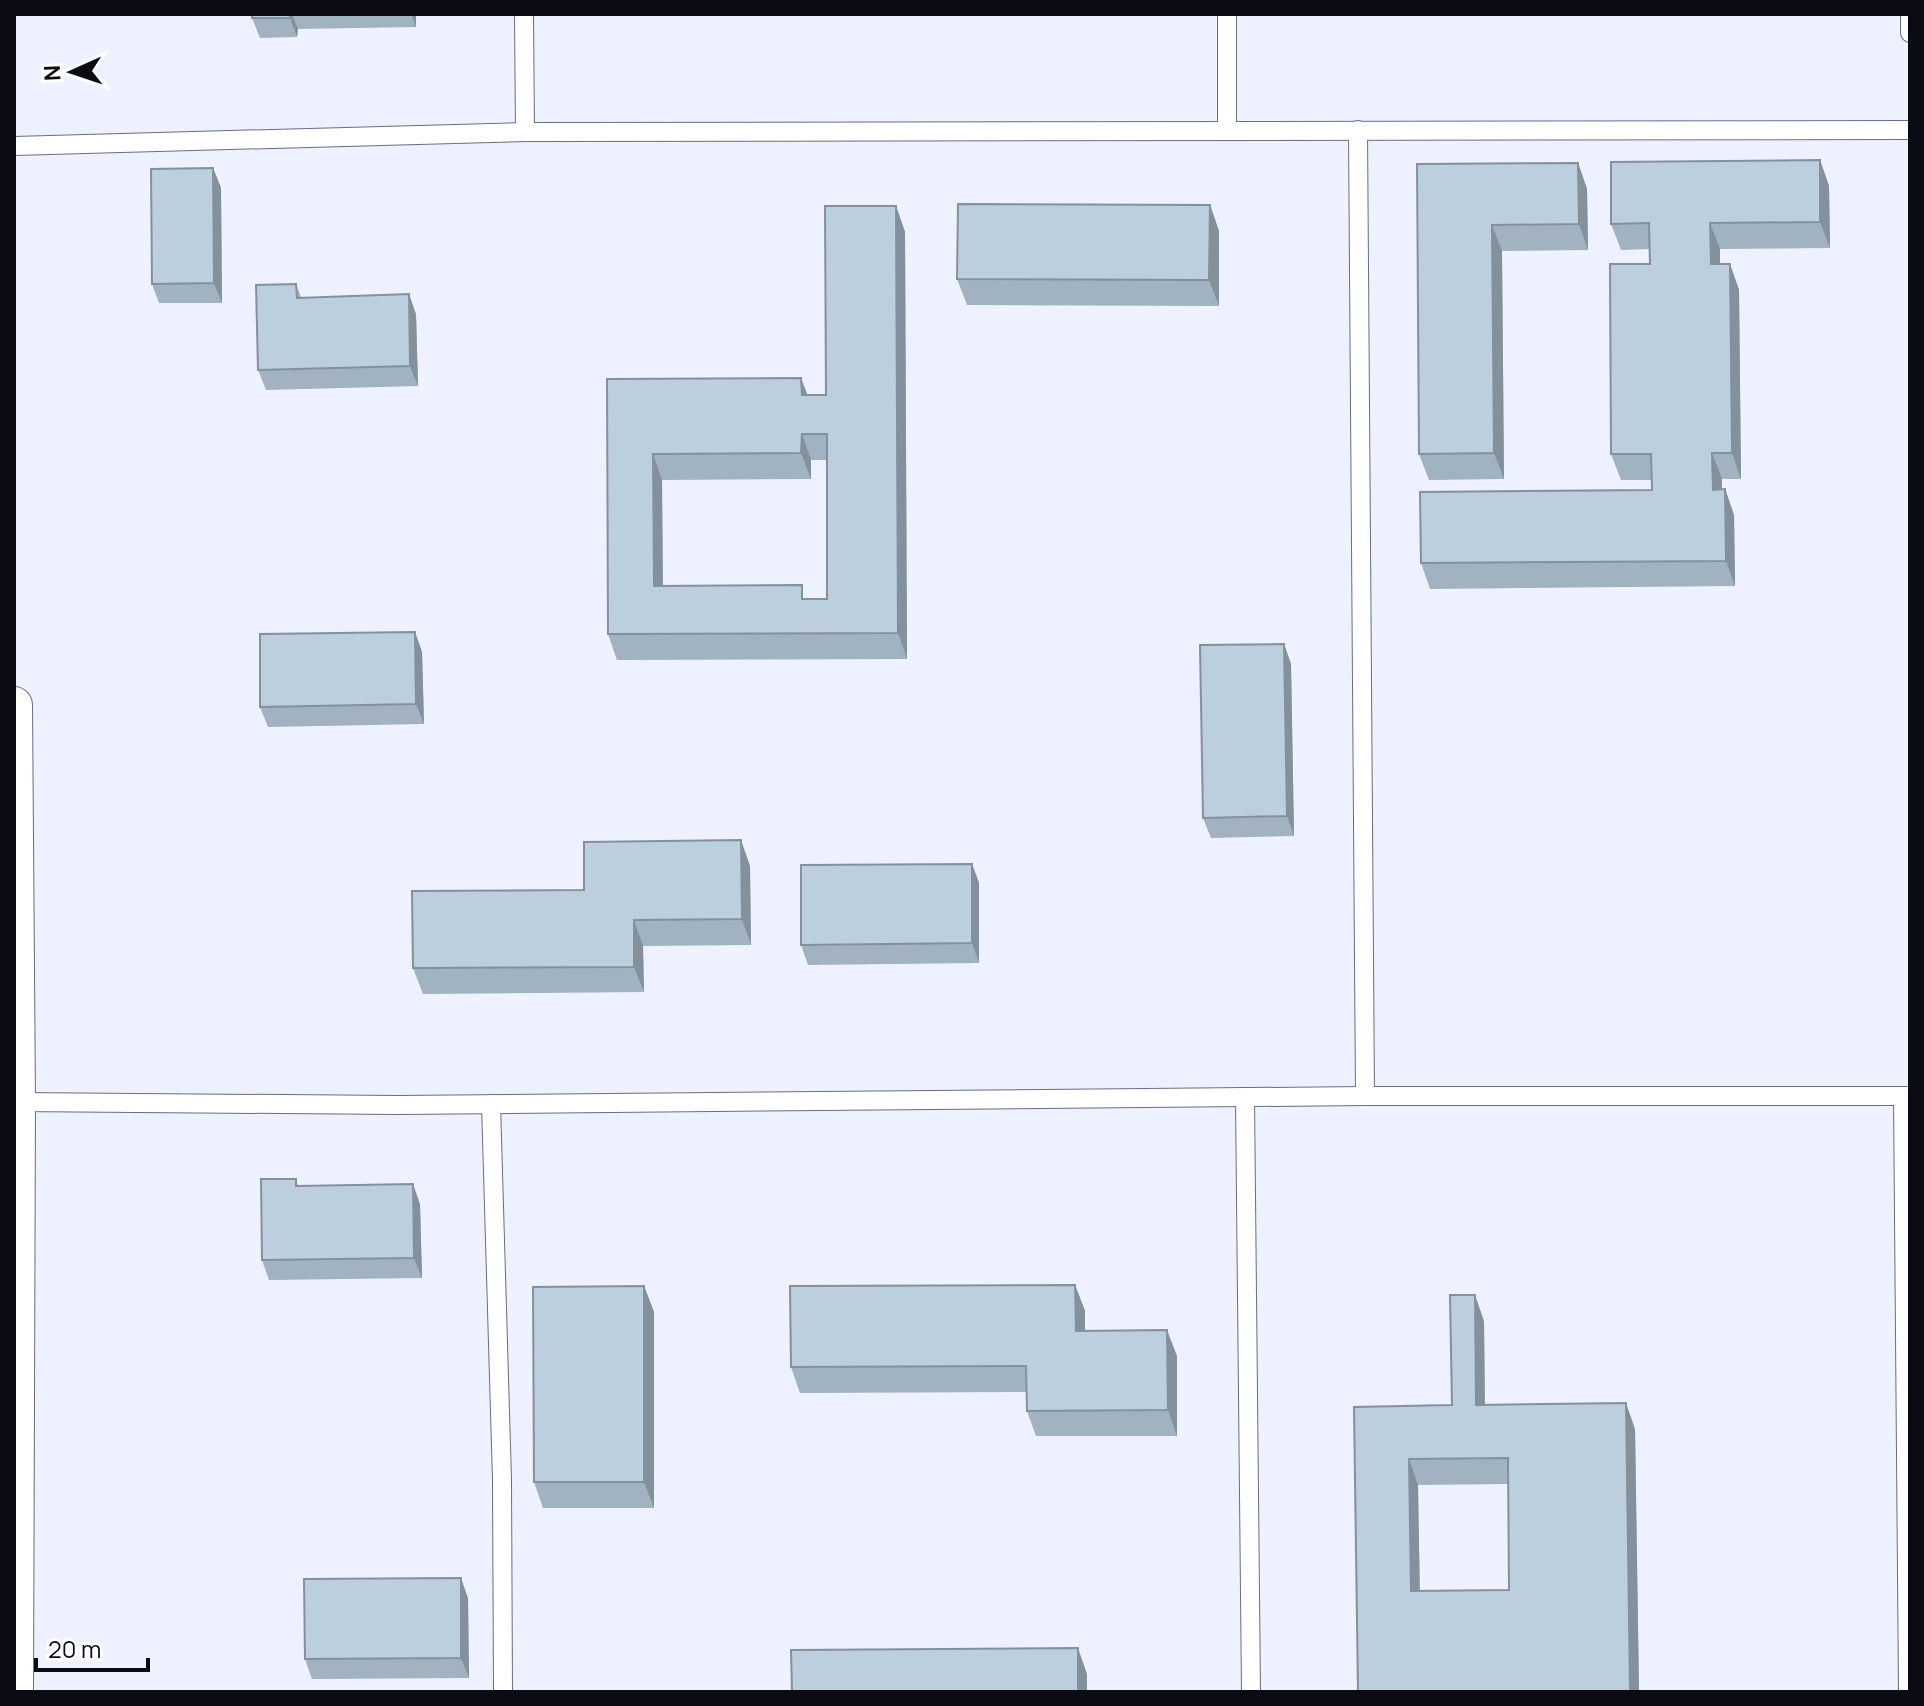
<svg xmlns="http://www.w3.org/2000/svg" width="1924" height="1706" font-family="Manrope,sans-serif">
<style>
.lines{fill:none;stroke-linecap:round;stroke-linejoin:round}
.service-casing{stroke:#696d81;stroke-width:20}
.minor-casing{stroke:#696d81;stroke-width:38}
.service{stroke:#fff;stroke-width:18}
.minor{stroke:#fff;stroke-width:36}
.wall{fill:#a1b2c0;fill-rule:evenodd}
.shaded-wall{fill:#83919c}
.building{fill:#bbcfdf;stroke:#83919c;stroke-width:2;fill-rule:evenodd}
</style>
<rect width="100%" height="100%" fill="#eef1ff"/>
<g class="lines">
<g class="service-casing">
<g id="service">
<polyline points="524,14 525,132"/>
<polyline points="1227,14 1227,130"/>
<polyline points="1910,14 1910,33"/>
<polyline points="1358,130 1365,1096"/>
<polyline points="14,146 525,132 1910,130"/>
<polyline points="1903,1096 1908,1692"/>
<polyline points="1245,1097 1251,1692"/>
<polyline points="17,1102 398,1105 1365,1096 1910,1096"/>
<polyline points="491,1104 502,1480 503,1692"/>
</g>
</g>
<g class="minor-casing">
<polyline id="minor" points="14,705 17,1102 15,1692"/>
</g>
<use href="#service" class="service"/>
<use href="#minor" class="minor"/>
</g>
<g class="wall">
<polygon points="252,14 416,14 416,27 298,29 297,37 260,38 252,18"/>
<polygon points="1820,160 1829,186 1830,248 1720,249 1720,264 1730,264 1739,290 1741,479 1722,479 1722,489 1725,489 1734,515 1735,586 1430,589 1421,563 1652,490 1651,480 1621,480 1611,454 1650,264 1650,249 1621,250 1611,224"/>
<polygon points="1578,163 1587,189 1588,250 1502,251 1504,479 1429,480 1419,454 1417,164"/>
<polygon points="213,168 221,188 222,303 159,303 152,284"/>
<polygon points="1210,205 1219,231 1219,306 967,305 957,279"/>
<path d="M896 206 905 232 907 659 617 660 608 634 607 379 807 395H826ZM811 460H827V599H807L663 586 662 480 811 479Z"/>
<polygon points="296,284 301,297 416,314 418,386 266,390 258,370"/>
<polygon points="415,632 422,652 424,724 268,727 260,707"/>
<polygon points="1284,644 1291,664 1294,836 1211,838 1203,818"/>
<polygon points="972,864 979,883 979,963 808,965 801,945"/>
<polygon points="750,866 751,945 643,946 644,992 423,994 413,968"/>
<polygon points="296,1179 298,1186 420,1204 422,1278 269,1280 262,1260"/>
<polygon points="1075,1285 1085,1311 1085,1331 1177,1356 1177,1436 1036,1436 1027,1411 1026,1392 800,1393 791,1367"/>
<polygon points="644,1286 654,1312 654,1508 543,1508 534,1482"/>
<path d="M1484 1321 1485 1405 1635 1429 1639 1692H1358L1354 1407 1452 1405ZM1508 1484 1509 1590H1420L1418 1485Z"/>
<polygon points="468,1598 469,1678 312,1679 305,1659"/>
</g>
<g class="shaded-wall">
<polygon points="290,14 292,14 298,29 297,37 290,18"/>
<polygon points="411,14 416,14 416,27"/>
<polygon points="1820,160 1829,186 1830,248 1820,222"/>
<polygon points="1578,163 1587,189 1588,250 1579,224"/>
<polygon points="213,168 221,188 222,303 214,283"/>
<polygon points="1210,205 1219,231 1219,306 1209,280"/>
<polygon points="896,206 905,232 907,659 898,633"/>
<polygon points="1710,223 1720,249 1720,290 1711,264"/>
<polygon points="1492,225 1502,251 1504,479 1494,453"/>
<polygon points="1730,264 1739,290 1741,479 1732,453"/>
<polygon points="409,294 416,314 418,386 410,366"/>
<polygon points="801,378 811,404 802,395"/>
<polygon points="802,434 811,460 811,479 801,453"/>
<polygon points="1712,453 1722,479 1722,515 1713,490"/>
<polygon points="653,454 662,480 663,612 654,586"/>
<polygon points="1725,489 1734,515 1735,586 1726,561"/>
<polygon points="415,632 422,652 424,724 416,704"/>
<polygon points="1284,644 1291,664 1294,836 1287,816"/>
<polygon points="741,840 750,866 751,945 742,919"/>
<polygon points="972,864 979,883 979,963 972,943"/>
<polygon points="634,920 643,946 644,992 634,967"/>
<polygon points="413,1184 420,1204 422,1278 414,1258"/>
<polygon points="1075,1285 1085,1311 1085,1357 1076,1331"/>
<polygon points="644,1286 654,1312 654,1508 644,1482"/>
<polygon points="1475,1295 1484,1321 1485,1431 1476,1405"/>
<polygon points="1167,1330 1177,1356 1177,1436 1168,1410"/>
<polygon points="1626,1403 1635,1429 1639,1692 1630,1692 1630,1691"/>
<polygon points="1409,1459 1418,1485 1420,1617 1411,1591"/>
<polygon points="461,1578 468,1598 469,1678 461,1658"/>
<polygon points="1078,1648 1087,1674 1087,1692 1078,1692"/>
</g>
<g class="building">
<rect x="252" y="14" width="38" height="4"/>
<polygon points="1820,160 1820,222 1710,223 1711,264 1730,264 1732,453 1712,453 1713,490 1725,489 1726,561 1421,563 1420,492 1652,490 1651,454 1611,454 1610,264 1650,264 1649,223 1611,224 1611,162"/>
<polygon points="1578,163 1579,224 1492,225 1494,453 1419,454 1417,164"/>
<polygon points="213,168 214,283 152,284 151,169"/>
<polygon points="958,204 1210,205 1209,280 957,279"/>
<path d="M825 206H896L898 633 608 634 607 379 801 378 802 395H826ZM802 434H827V599H802V585L654 586 653 454 801 453Z"/>
<polygon points="296,284 297,298 409,294 410,366 258,370 256,285"/>
<polygon points="415,632 416,704 260,707 260,634"/>
<polygon points="1284,644 1287,816 1203,818 1200,645"/>
<polygon points="741,840 742,919 634,920 634,967 413,968 412,891 584,890 584,842"/>
<polygon points="972,864 972,943 801,945 801,865"/>
<polygon points="261,1179 296,1179 296,1186 413,1184 414,1258 262,1260"/>
<polygon points="1075,1285 1076,1331 1167,1330 1168,1410 1027,1411 1026,1366 791,1367 790,1286"/>
<polygon points="644,1286 644,1482 534,1482 533,1287"/>
<path d="M1450 1295H1475L1476 1405 1626 1403 1630 1691 1358 1692 1354 1407 1452 1405ZM1508 1458 1509 1590 1411 1591 1409 1459Z"/>
<polygon points="461,1578 461,1658 305,1659 304,1579"/>
<polygon points="1078,1648 1078,1692 792,1692 791,1650"/>
</g>
<rect width="1924" height="1706" fill="none" stroke="#0a0b13" stroke-width="32"/>
<g transform="translate(72 72) rotate(267)" stroke="#ffffff" stroke-width="6" paint-order="stroke">
<path d="M0-6L14 30L0 20L-14 30Z" fill="#0a0b13"/>
<text y="-12" font-size="22" font-weight="bold" text-anchor="middle" fill="#0a0b13">N</text>
</g>
<path d="M36 1658v12h112v-12" fill="none" stroke="#0a0b13" stroke-width="4"/>
<text x="48" y="1658" font-size="24" fill="#0a0b13" stroke="#ffffff" stroke-width="6" paint-order="stroke">20 m</text>
</svg>
